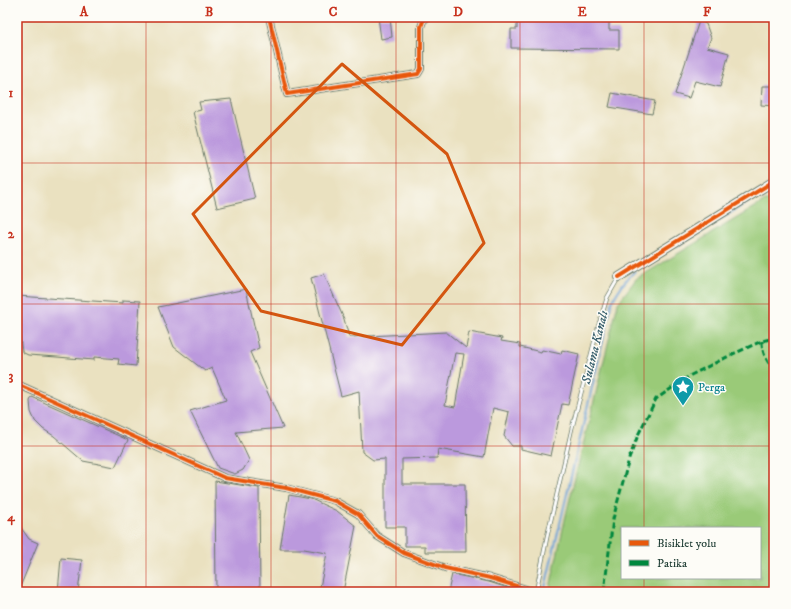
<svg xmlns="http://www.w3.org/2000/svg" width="791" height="609" font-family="'IM FELL DW Pica',serif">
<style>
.green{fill:#9aca78;stroke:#5c8456;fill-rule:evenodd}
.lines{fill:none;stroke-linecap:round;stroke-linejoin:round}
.stream{stroke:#69a1d7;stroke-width:2}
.building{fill:#b9d;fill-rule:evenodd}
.service-casing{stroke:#667665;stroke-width:4.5}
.minor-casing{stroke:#667665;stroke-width:8}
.tertiary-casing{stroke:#667665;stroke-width:10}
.service{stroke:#fff;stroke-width:3}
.minor{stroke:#fff;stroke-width:6}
.tertiary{stroke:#fff;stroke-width:8}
.quiet{stroke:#00873e;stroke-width:3;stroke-dasharray:6 3;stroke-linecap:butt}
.cycleway-casing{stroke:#fdfcf7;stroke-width:6}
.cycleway{stroke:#e8590c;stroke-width:4}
.marked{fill:none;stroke:#d45610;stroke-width:3;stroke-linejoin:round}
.grid{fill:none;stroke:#c8321e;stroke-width:1;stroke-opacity:0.55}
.labels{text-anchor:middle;stroke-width:3;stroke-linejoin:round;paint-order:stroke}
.culture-label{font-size:12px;fill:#0d838f;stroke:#fdfcf7;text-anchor:start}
.water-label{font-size:13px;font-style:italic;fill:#39606d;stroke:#fdfcf7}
.neatline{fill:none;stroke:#c8321e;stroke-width:1.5}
.grid-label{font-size:13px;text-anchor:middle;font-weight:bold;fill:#c8321e}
</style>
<rect width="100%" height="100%" fill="#fdfcf7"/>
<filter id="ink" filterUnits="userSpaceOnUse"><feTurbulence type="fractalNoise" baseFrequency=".025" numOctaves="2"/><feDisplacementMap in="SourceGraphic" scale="8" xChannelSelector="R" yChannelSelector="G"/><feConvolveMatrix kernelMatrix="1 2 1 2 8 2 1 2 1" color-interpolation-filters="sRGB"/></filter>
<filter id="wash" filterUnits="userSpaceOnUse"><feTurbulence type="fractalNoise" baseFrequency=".012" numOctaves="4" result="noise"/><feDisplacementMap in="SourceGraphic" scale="16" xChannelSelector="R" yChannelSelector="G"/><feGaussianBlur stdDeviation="0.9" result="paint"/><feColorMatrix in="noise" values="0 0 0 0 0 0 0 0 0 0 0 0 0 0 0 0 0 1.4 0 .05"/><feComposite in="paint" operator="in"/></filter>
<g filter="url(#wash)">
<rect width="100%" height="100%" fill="#eae1c0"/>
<path class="green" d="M765 201H774V592H549L567 510 618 303 636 279ZM622 528H760V578H622Z"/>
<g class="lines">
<g class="stream">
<polyline points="677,246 774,186"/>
<path d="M544 592 612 302C618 290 625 280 635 271"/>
</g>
</g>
<g id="blocks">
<g class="building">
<polygon points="378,17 390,17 392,37 381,39"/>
<polygon points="517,17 609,17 609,30 619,30 619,49 511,48 511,29 517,29"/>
<polygon points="699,21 706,24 711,38 707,47 729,53 720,87 695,81 689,98 675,94"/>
<polygon points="762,86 774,86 774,106 761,105"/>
<polygon points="612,93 655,101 652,114 609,107"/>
<polygon points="231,99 255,199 217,208 193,112 201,110 199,102"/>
<path d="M324 274 344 319 349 337 446 332 466 348 469 332 502 338 501 341 520 344V347L541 352 542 350 561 354 562 350 579 354 568 405 562 404 551 456 521 449V446H512L504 436 509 412 493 408 484 457 438 449 437 458 402 459V484H465L466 552H425V546H405V527H385V459L373 460 362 452 359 391 341 396 311 278ZM455 353 464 354 455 407 445 405Z"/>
<polygon points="246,289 259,348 250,352 283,428 236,432 249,460 243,470 235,474 218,468 190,411 226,400 212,368 205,371 174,347 158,307"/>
<polygon points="17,296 123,303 123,300 140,301 136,366 118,364 119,359 94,357 94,360 57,357 28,355 22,352 17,312"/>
<polygon points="32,397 128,440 115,467 83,461 54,436 43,429 35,421 31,412 30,401"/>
<polygon points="215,481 259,488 260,592 216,592"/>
<polygon points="289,495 311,499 337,511 356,526 343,592 319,592 327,553 304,549 280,549"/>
<polygon points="17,522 29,539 38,543 18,592 17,592"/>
<polygon points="61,558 82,560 78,592 58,592"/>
<polygon points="452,574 489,582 521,592 448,592"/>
</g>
</g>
</g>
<g filter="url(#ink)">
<use href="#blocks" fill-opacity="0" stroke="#667665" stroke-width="1"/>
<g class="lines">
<g class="service-casing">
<polyline id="service" points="536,592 547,537 572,428 599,324 607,298 619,277"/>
</g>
<g class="minor-casing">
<g id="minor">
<polyline points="269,17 287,94 418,74 421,69 421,27 423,21 428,17"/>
<polyline points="17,384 225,478 286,488 335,501 358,514 377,536 404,553 445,568 490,578 536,592"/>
</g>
</g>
<g class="tertiary-casing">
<polyline id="tertiary" points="619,277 774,181"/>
</g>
<use href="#service" class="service"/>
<use href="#minor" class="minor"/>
<use href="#tertiary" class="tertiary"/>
<g class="quiet">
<path d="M762 341C762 354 767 361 774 370"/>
<polyline points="604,592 613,519 629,459 638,435 656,399 691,375 733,354 762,341 774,338"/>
</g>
<g class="cycleway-casing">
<g id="cycleway">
<polyline points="269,17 287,94 418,74 421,69 421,27 423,21 428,17"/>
<polyline points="619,277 774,181"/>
<polyline points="17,384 225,478 286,488 335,501 358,514 377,536 404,553 445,568 490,578 536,592"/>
</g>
</g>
<use href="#cycleway" class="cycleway"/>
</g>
</g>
<path class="marked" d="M342 64 447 154 484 243 402 345 261 311 193 214Z"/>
<path class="grid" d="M146 17V592M271 17V592M396 17V592M520 17V592M644 17V528M17 163H774M17 304H774M17 446H774M644 578V592"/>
<defs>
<g id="sight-pin" transform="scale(1.15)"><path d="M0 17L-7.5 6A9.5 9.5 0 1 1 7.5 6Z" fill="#0f9aa8" stroke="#fdfcf7"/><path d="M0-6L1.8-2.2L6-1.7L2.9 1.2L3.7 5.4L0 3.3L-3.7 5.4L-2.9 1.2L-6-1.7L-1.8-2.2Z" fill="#fff"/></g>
</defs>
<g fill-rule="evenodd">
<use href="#sight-pin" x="683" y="387"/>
</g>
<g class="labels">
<g class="culture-label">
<text x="698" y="391">Perga</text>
</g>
<g class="water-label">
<text transform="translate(594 347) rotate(-76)" y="5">Sulama Kanalı</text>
</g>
</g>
<rect width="791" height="609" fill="none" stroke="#fdfcf7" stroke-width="44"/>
<rect x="621" y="527" width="140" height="52" fill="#fdfcf7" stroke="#a4b0a9"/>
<rect x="629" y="540" width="20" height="6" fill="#e8590c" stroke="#a4b0a9"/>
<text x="657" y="547" font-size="12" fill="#1f3d34">Bisiklet yolu</text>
<rect x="629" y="560" width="20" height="6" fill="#00873e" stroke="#a4b0a9"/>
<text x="657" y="567" font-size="12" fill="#1f3d34">Patika</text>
<rect x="22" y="22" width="747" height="565" class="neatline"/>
<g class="grid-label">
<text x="84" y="16">A</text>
<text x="209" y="16">B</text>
<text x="333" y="16">C</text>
<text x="458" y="16">D</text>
<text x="582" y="16">E</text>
<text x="707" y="16">F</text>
<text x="11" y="97">1</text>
<text x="11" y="238">2</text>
<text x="11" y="380">3</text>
<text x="11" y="521">4</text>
</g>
</svg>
